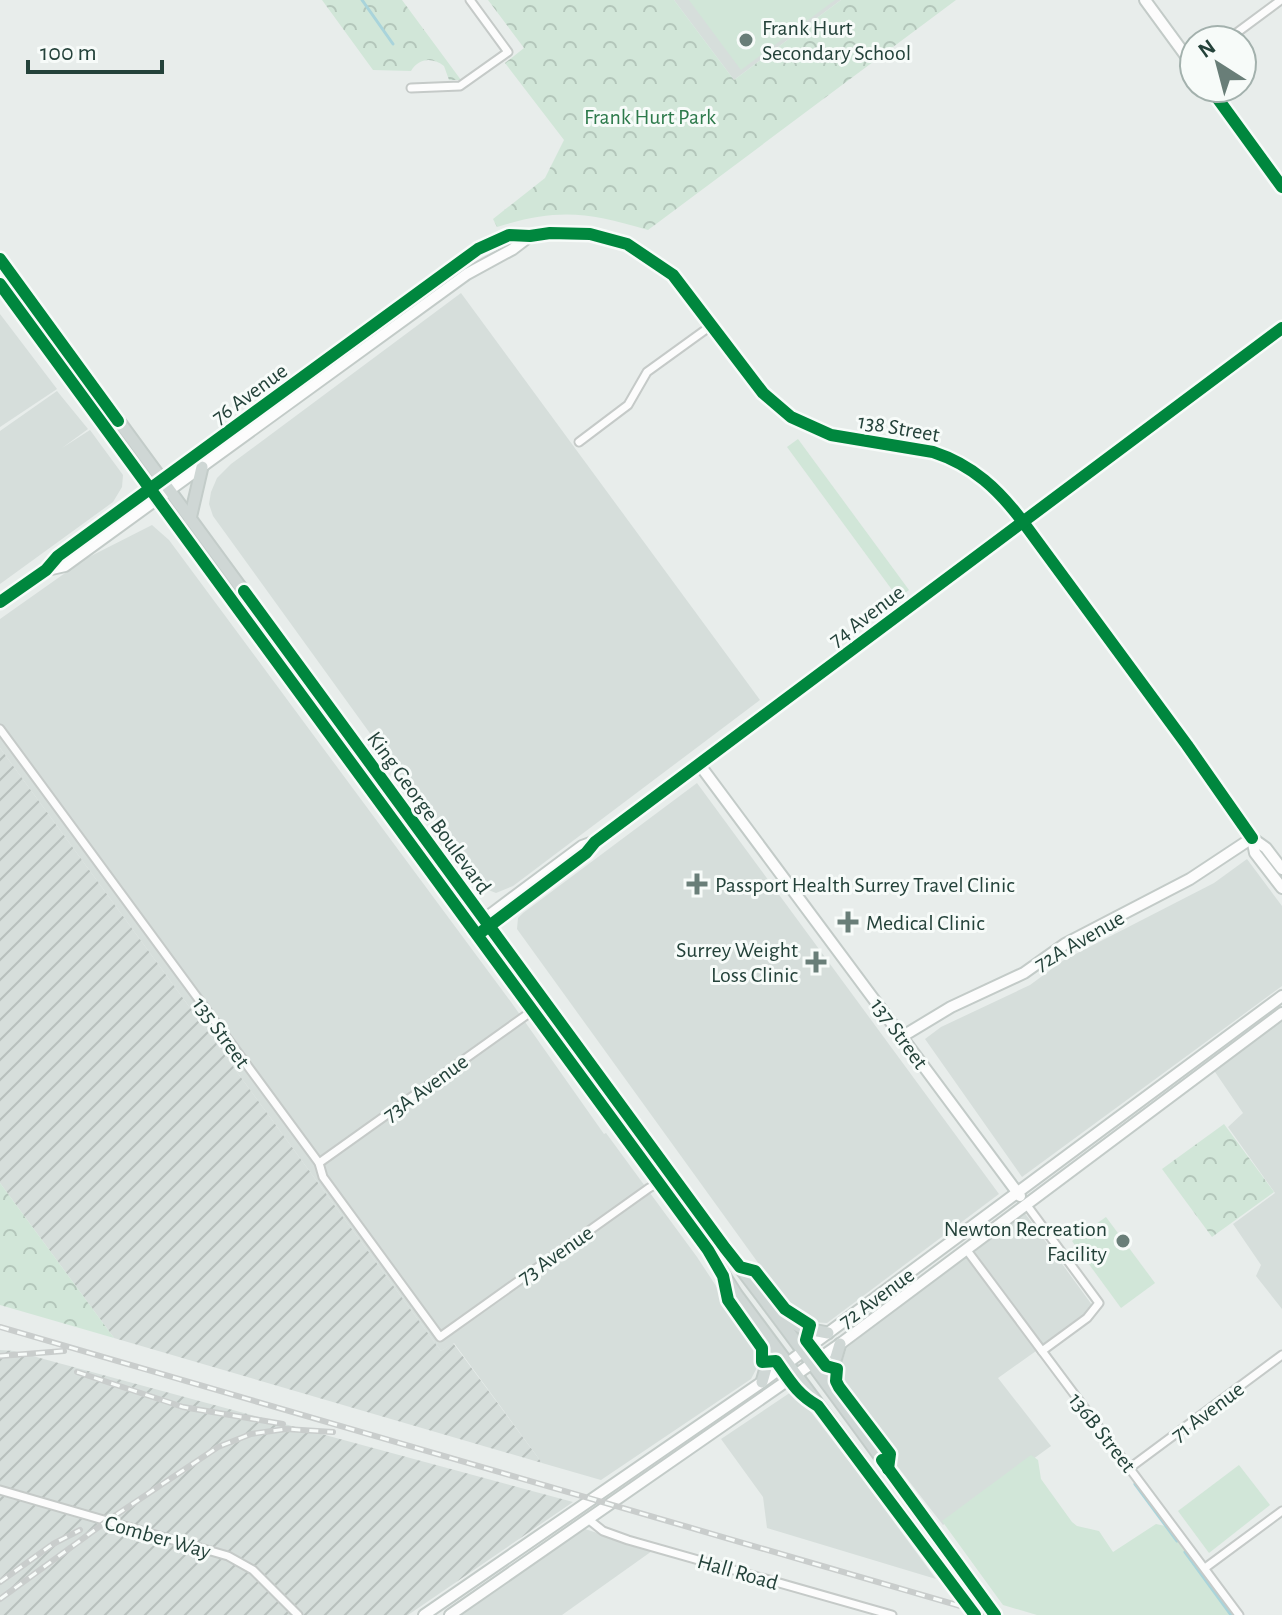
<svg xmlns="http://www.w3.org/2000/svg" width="1282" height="1615" font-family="'Alegreya Sans',sans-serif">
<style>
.built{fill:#d6dedb}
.industrial{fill:url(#industrial-furrows)}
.grass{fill:#d1e6d8}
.forest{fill:url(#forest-crowns)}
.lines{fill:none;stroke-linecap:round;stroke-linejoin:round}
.stream{stroke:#a9d4db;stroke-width:3}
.street-casing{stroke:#c5cac8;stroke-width:11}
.secondary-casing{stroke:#c3cbc8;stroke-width:14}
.primary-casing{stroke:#c3ccc9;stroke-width:15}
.street{stroke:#fcfcfc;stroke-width:7}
.secondary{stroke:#fcfcfc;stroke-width:10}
.primary{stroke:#cfd7d5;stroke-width:11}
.rail-casing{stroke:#c9cdcc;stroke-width:6}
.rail{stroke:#f7fbf9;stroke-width:3;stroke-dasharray:9;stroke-linecap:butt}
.cycleway-casing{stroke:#f7fbf9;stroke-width:17}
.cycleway{stroke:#00873e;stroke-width:12}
.poi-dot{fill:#697e78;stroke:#f7fbf9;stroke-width:3}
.labels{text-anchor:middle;stroke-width:6;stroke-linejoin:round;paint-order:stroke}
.poi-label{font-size:22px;fill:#24423a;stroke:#f7fbf9;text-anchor:start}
.park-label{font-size:22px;fill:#2d7a4b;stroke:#f7fbf9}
.street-label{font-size:22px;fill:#24423a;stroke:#f7fbf9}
</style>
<defs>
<pattern id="industrial-furrows" width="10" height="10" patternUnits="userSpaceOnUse" patternTransform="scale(2)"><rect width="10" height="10" fill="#d6dedb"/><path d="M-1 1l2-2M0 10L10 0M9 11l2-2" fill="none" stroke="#b8c0bd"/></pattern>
<pattern id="forest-crowns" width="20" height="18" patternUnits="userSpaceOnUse" patternTransform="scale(2)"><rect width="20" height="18" fill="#d1e6d8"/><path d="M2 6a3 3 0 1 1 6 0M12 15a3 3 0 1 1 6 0" fill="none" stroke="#b3c6ba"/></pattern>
</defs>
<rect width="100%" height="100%" fill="#e8edeb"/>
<g class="built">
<polygon points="674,0 841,0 734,80"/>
<polygon points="461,293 760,700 513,886 496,893 481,887 213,516 209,504 211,492 217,478 231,464"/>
<polygon points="0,314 57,389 0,427"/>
<polygon points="57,391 88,429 62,448 90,430 123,475 122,487 113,502 0,584 0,431"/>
<polygon points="152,525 169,540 511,1002 604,1134 606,1133 697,1257 758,1350 761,1360 751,1379 601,1480 542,1463 454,1343 441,1351 0,748 0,619 85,559"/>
<polygon points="697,783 999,1194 827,1323 809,1322 790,1307 517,929 518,918 523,913"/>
<polygon points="1247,859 1282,906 1282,986 1022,1177 925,1039 941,1027 1030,985 1064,960 1214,883"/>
<polygon points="1282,1017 1282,1309 1256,1276 1261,1265 1233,1224 1275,1193 1228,1127 1243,1113 1213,1069"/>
<polygon points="1024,1212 1095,1309 998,1378 1051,1446 943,1525 842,1395 838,1374 847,1347"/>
<polygon points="794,1390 858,1473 936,1579 767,1528 763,1497 721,1439"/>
<polygon points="582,1528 652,1551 562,1615 455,1615"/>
</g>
<g class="industrial">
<polygon points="0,748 441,1351 453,1343 542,1463 114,1338 0,1183"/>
<polygon points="0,1350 14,1351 573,1502 408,1615 0,1615"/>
</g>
<g class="grass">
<polygon points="689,0 835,0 741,70"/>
<polygon points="798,439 909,590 898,598 787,447"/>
<polygon points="1106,1217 1155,1283 1121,1308 1072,1241"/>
<polygon points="1031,1455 1038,1460 1041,1479 1072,1522 1077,1526 1099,1531 1113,1552 1156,1524 1170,1527 1235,1615 1037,1615 1003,1605 942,1521"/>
<polygon points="1239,1465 1270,1505 1209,1553 1178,1511"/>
</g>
<g class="forest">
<path d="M322 0H402L461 80H449L444 66C432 57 419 58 411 71L373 70Z"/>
<path d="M488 0H674L734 80 841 0H956L648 230C587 212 558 208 497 227L493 219 545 178 564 140 505 63 524 48Z"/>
<polygon points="1224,1124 1274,1192 1212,1237 1162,1169"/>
<polygon points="0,1183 114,1338 0,1305"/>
</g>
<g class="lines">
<g class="stream">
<polyline points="362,0 393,44"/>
<polyline points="1135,1484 1177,1541"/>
<polyline points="1185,1552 1231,1615"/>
</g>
<g class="street-casing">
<g id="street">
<polyline points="1227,40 1281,0"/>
<polyline points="411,88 460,86 508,52 470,0"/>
<polyline points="0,276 18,285"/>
<polyline points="579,442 628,405 647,372 712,325"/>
<polyline points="0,729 319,1163 323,1177 440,1337 649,1188 673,1175"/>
<polyline points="319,1163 532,1011"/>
<polyline points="1026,1204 1099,1303 1087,1318 1042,1351"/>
<polyline points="966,1249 1239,1615"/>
<polyline points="1131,1467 1282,1355"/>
<polyline points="0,1490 228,1556 253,1570 298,1615"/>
<polyline points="588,1519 603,1531 628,1540 892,1615"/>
<polyline points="1205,1568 1282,1511"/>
</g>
</g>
<g class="secondary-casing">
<g id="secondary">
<polyline points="1145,0 1194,67"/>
<polyline points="1210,88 1282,187"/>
<polyline points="47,570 65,566 467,274 513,249 530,236"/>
<path d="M0 602 46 570 58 556 478 249 509 235 530 236 550 233 590 234 627 244 673 275 763 393 791 417 831 435 933 452C973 465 999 490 1023 522L1187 745 1252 838 1266 848 1282 869"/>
<polyline points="699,764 1020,1196"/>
<polyline points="1252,838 1255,853 1282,888"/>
<polyline points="471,929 582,846 593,842"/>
<polyline points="476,936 586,853 595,842 1282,328"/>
<polyline points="903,1036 951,1007 1024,973 1065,944 1190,879 1252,838"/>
<polyline points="424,1615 762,1382 1282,996"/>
<polyline points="450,1615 840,1344 1282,1013"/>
</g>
</g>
<g class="primary-casing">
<g id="primary">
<path d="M0 259 725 1248C818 1368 905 1492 995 1615"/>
<polyline points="0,284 708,1250 736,1294 975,1615"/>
<polyline points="190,519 202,467"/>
<polyline points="781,1316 802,1328 828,1333"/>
<polyline points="762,1382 768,1361 765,1339"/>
<polyline points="834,1387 830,1377 840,1344"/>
</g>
</g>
<use href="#street" class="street"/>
<use href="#secondary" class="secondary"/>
<use href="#primary" class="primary"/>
<g class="rail-casing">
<g id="rail">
<polyline points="0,1327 991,1615"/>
<polyline points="0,1356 64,1351"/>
<polyline points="77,1372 183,1407 283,1424"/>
<polyline points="0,1582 53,1544 80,1530"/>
<polyline points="0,1599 107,1521 218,1447 251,1434 286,1429 333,1432"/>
</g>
</g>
<use href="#rail" class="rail"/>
<g class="cycleway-casing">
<g id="cycleway">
<polyline points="1210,88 1282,187"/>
<polyline points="0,259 118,421"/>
<path d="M0 284 708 1250 723 1276 728 1300 762 1348V1362L776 1361C790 1381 797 1394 818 1406L975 1615"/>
<polyline points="244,591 725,1248 740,1267 755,1271 785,1309 810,1325 806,1340 826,1366 837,1369 836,1381 839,1387 890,1454 888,1469"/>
<path d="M0 602 46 570 58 556 478 249 509 235 530 236 550 233 590 234 627 244 673 275 763 393 791 417 831 435 933 452C973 465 999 490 1023 522L1187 745 1252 838"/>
<polyline points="480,933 586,853 595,842 1282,328"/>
<polyline points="882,1460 995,1615"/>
</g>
</g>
<use href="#cycleway" class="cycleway"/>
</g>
<g class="poi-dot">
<circle cx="746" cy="40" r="8"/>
<path d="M693 872h8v8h8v8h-8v8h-8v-8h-8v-8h8z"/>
<path d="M844 910h8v8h8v8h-8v8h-8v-8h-8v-8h8z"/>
<path d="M812 950h8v8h8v8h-8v8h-8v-8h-8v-8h8z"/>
<circle cx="1123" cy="1241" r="8"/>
</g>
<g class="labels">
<g class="poi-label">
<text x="762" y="35">Frank Hurt<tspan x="762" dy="25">Secondary School</tspan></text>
<text x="715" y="892">Passport Health Surrey Travel Clinic</text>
<text x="866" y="930">Medical Clinic</text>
<text x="798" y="957" text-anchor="end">Surrey Weight<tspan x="798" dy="25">Loss Clinic</tspan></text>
<text x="1107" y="1236" text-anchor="end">Newton Recreation<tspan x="1107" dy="25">Facility</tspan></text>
</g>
<g class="park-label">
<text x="650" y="124">Frank Hurt Park</text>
</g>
<g class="street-label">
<text transform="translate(249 393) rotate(-36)" y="8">76 Avenue</text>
<text transform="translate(899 427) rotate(10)" y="8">138 Street</text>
<text transform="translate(866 615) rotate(-37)" y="8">74 Avenue</text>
<text transform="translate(430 812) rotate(54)" y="8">King George Boulevard</text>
<text transform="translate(1079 940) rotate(-30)" y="8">72A Avenue</text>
<text transform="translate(222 1032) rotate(54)" y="8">135 Street</text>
<text transform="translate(900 1033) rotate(54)" y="8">137 Street</text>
<text transform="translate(425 1087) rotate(-36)" y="8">73A Avenue</text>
<text transform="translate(555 1254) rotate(-35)" y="8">73 Avenue</text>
<text transform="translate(876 1297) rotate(-36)" y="8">72 Avenue</text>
<text transform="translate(1207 1411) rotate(-37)" y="8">71 Avenue</text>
<text transform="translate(1103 1432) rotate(52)" y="8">136B Street</text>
<text transform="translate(158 1536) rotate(16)" y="8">Comber Way</text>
<text transform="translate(738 1571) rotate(16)" y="8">Hall Road</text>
</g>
</g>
<g transform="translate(1218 64) rotate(324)"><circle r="38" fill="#f7fbf9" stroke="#a3b1ad" stroke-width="2"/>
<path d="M0-6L14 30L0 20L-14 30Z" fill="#697e78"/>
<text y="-12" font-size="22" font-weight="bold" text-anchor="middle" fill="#24423a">N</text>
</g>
<path d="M28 60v12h134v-12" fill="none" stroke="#24423a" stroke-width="4"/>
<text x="40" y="60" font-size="24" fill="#24423a" stroke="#f7fbf9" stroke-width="6" paint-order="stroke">100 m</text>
</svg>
